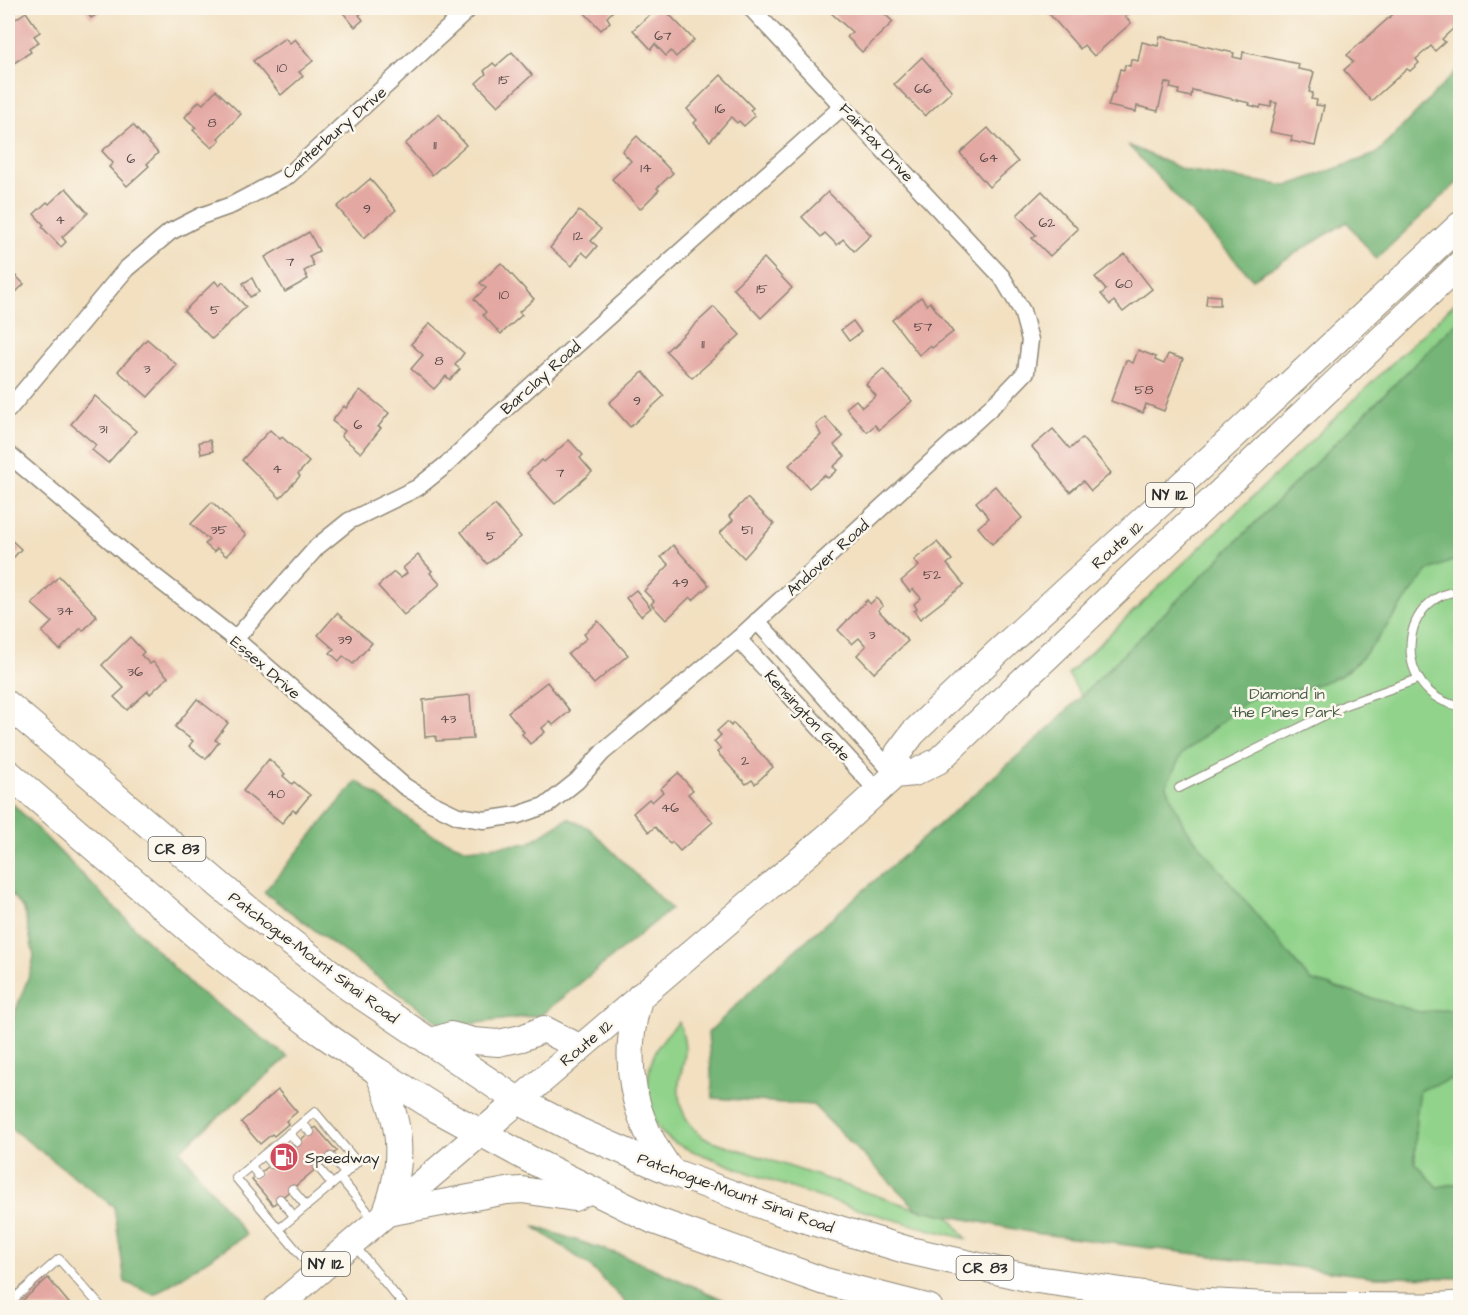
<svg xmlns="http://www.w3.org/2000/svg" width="1468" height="1315" font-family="'Architects Daughter',sans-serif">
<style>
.green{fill:#91d38b;stroke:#5e7f5b;stroke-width:1.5}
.forest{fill:#74b577;stroke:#507051;stroke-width:1.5}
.building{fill:#e4a8a3}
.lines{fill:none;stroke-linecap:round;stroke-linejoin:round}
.service-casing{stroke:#8e8676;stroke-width:10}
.minor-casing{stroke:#8e8676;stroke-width:19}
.primary-casing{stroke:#8e8676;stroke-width:28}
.trunk-casing{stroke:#8e8676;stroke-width:29}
.service{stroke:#fff;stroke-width:8}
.minor{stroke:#fff;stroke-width:16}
.primary{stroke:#fff;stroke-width:26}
.trunk{stroke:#fff;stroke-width:27}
.labels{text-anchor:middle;stroke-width:5;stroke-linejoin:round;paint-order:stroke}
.number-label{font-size:14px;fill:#594a49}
.shield{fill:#fbf7ec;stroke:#696865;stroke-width:1.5}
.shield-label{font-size:15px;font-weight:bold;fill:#2b2b2b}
.street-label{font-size:16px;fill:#2b2b2b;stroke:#fbf7ec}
.park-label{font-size:16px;fill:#4a5d48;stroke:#fbf7ec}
.poi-label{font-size:16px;fill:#2b2b2b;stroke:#fbf7ec;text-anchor:start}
</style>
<rect width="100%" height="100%" fill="#fbf7ec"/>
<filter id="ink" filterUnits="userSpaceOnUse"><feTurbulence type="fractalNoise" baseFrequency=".0167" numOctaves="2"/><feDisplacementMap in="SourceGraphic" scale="12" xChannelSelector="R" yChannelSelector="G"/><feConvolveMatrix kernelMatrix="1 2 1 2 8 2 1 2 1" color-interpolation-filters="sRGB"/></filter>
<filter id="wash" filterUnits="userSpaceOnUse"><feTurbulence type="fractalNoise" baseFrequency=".008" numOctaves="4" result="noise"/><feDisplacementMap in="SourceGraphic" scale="24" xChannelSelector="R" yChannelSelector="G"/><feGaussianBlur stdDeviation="1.35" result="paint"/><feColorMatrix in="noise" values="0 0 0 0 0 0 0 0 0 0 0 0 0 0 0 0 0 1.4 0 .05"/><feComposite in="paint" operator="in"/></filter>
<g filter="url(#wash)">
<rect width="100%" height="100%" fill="#f2e0c1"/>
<g class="green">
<polygon points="1460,298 1460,1273 1427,1275 1068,674"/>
<path d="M679 1022C682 1031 685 1040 685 1050 685 1059 682 1068 680 1077 675 1103 684 1122 704 1138L917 1209 948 1215 967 1239C883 1218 800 1194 719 1161 699 1153 671 1146 659 1129 651 1117 645 1095 639 1082H648C649 1056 660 1040 679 1022Z"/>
</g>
<g class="forest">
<polygon points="1460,67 1460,180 1376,259 1347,222 1253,279 1128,145 1184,170 1287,186 1376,154"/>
<polygon points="1460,319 1460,560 1457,559 1427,571 1376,641 1361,659 1340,676 1307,688 1251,698 1182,754 1166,786 1184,826 1310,980 1419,1012 1460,1009 1460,1076 1420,1090 1416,1117 1415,1163 1438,1187 1460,1183 1460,1278 1375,1277 1034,1233 917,1209 813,1105 713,1098 708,1033 771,971 1044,733"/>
<polygon points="357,781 428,833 467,849 529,843 568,818 589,828 671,909 541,1015 444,1027 264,892"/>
<polygon points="8,799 192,986 288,1057 180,1150 246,1235 154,1295 125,1282 114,1207 8,1126 8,1031 31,970 34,956 24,909 8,891"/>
<polygon points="533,1226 627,1257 740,1307 630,1307 590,1266"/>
</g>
<g id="blocks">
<g class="building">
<polygon points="84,8 107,8 91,18"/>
<polygon points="339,8 369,8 359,15 363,20 355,27"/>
<polygon points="580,8 616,8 607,17 610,22 601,30"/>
<polygon points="657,8 663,8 694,40 676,57 671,51 666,56 655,44 651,49 633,30"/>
<polygon points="831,8 879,8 893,22 862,52 847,37 852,32 828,10"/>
<polygon points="1044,8 1125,8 1129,13 1125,17 1131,23 1094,56 1084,45 1080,49"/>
<polygon points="1400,8 1460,8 1460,28 1458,31 1455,27 1442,39 1445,42 1435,51 1431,46 1416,59 1419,63 1410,71 1407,69 1371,101 1344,70 1353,62 1347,55"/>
<polygon points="26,12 40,32 34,36 39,42 29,49 31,52 11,65 8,60 8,16 11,22"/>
<polygon points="1160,36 1234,53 1233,57 1242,59 1243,52 1299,64 1298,69 1314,72 1309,92 1313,93 1311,99 1317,100 1316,105 1324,106 1315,146 1291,141 1292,136 1270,132 1277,103 1272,102 1271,107 1261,105 1260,108 1249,105 1250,103 1192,90 1191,97 1178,94 1179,90 1170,88 1171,84 1165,82 1158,111 1137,106 1136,112 1108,106 1112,93 1114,93 1120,69 1124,70 1125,65 1130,66 1131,59 1138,61 1142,42 1158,46"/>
<polygon points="285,38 290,43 295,39 313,61 299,72 303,76 281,95 253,61"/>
<polygon points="512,52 532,75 498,106 476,83 486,74 484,71 493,63 496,66"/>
<polygon points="922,57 952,91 925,116 894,84"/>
<polygon points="721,75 753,108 750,110 755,116 744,126 739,121 737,123 731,117 710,141 694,123 697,120 687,109"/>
<polygon points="216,90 241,114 218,138 220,140 212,148 193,130 196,128 185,117 199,101 203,104"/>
<polygon points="439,114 466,145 432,175 405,144"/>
<polygon points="133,125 158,153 147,164 149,166 127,186 109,167 113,163 102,151"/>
<polygon points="988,128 1018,162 989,187 960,153"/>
<polygon points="637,136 673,173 657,188 659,190 640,209 612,179 631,161 622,151"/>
<polygon points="370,179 396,210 364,238 337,207"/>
<polygon points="66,188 88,213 62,237 66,242 61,247 42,227 44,225 34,214 47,202 49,204"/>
<polygon points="1042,191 1078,229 1050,256 1032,238 1036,235 1017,215"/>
<polygon points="828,192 871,235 854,251 843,239 837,245 825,233 821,237 802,217"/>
<polygon points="579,211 601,229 591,241 597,246 588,257 582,252 572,266 550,248"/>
<polygon points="309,232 319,251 309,256 314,266 304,271 308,279 285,292 265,257"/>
<polygon points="1125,254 1152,289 1123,312 1114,301 1110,305 1101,294 1106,290 1095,277"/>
<polygon points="764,258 792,288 761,318 733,288"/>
<polygon points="501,263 534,299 519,312 522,315 501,334 483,315 486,312 474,299 486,288 480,283"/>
<polygon points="16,276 24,284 16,292 8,284"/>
<polygon points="252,278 259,292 250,297 243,283"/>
<polygon points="215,281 219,286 223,282 246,307 212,339 184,311"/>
<polygon points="8,290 15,297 8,306"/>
<polygon points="1207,295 1220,296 1220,305 1206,305"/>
<polygon points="921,297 927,305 930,302 953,332 932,348 930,346 919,355 892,320"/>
<polygon points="714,307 740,335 692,378 666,351"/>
<polygon points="853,321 861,332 849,341 841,330"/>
<polygon points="430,323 464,353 455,365 460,369 450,380 446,376 434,389 411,369 423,355 411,344"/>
<polygon points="147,339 177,365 148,397 118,371"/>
<polygon points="1138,350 1156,357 1155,360 1164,364 1168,354 1183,359 1164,411 1146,404 1143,413 1111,401 1126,360 1133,363"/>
<polygon points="883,369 912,401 879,430 875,425 867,432 846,408 856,400 862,407 876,396 866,384"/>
<polygon points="643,372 664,396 630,427 609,403"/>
<polygon points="360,390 389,413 378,427 381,428 361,453 341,436 345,431 332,421 344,406 346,408"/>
<polygon points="95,396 136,431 108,463 92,450 96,445 71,424"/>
<polygon points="825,417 843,437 834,445 845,456 833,467 837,470 828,478 824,475 809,488 789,465 821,435 816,425"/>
<polygon points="1053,429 1070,449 1082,438 1111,473 1091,491 1083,481 1070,492 1032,447"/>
<polygon points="270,430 280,439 282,437 309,462 298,474 300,476 280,498 242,460"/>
<polygon points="210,440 213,451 201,454 199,442"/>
<polygon points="569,440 583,455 580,458 592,472 555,504 527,473 542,460 544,462"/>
<polygon points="995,486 1022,518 992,544 978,527 989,518 976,502"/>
<polygon points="747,498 774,524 744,558 720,533 733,520 729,516"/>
<polygon points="212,502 246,535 226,556 217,548 214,552 205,544 209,540 191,524"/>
<polygon points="495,505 521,537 487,564 461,532"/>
<polygon points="8,537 21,549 8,564"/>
<polygon points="937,542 952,560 947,564 964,585 920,619 914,611 917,609 914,604 921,598 913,589 910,592 901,581 919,566 914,560"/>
<polygon points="673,545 709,585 693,600 690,597 666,620 651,604 654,601 644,591 669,565 661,557"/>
<polygon points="418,555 432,571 430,573 440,584 404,615 378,586 394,572 401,578 407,573 403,568"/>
<polygon points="59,576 97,616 83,631 81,628 60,650 42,632 52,622 32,604"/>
<polygon points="636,590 651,608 641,616 626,598"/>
<polygon points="876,598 883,606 878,610 908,641 874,673 857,655 866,646 859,638 852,644 838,630 867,600 870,604"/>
<polygon points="337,613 372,643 353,664 343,656 339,661 330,653 334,649 318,635"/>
<polygon points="598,621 628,655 594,684 568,654 587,638 584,634"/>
<polygon points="130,637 144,652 141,655 150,664 153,662 168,677 150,694 148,691 127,710 114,697 124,688 102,665"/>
<polygon points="547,682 570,711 553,725 550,721 542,728 545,732 530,744 522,734 524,732 508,712"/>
<polygon points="470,695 473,739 436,741 436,736 425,737 423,700"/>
<polygon points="197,699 228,723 215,740 219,742 206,759 189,746 193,741 175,727"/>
<polygon points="727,722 731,726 733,723 773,767 755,784 752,780 746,784 717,752 721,749 714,742 721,735 717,731"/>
<polygon points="269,759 285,774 283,776 292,784 294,782 310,795 296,812 293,810 282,823 243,791"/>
<polygon points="678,773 693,790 688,794 713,822 680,851 672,842 670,844 655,827 649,832 633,813 649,799 652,802 663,792 660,789"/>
<polygon points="278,1090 297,1112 286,1121 288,1124 274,1136 272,1134 260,1144 241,1122"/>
<polygon points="316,1127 337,1151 273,1205 252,1180"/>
<polygon points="48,1278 73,1308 14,1308"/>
</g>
</g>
</g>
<g filter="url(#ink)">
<use href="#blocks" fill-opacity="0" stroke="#8e8676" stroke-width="1.5"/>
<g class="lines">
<g class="service-casing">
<g id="service">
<path d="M1460 591C1396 596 1392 695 1460 706"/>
<polyline points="1179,788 1345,705 1418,679"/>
<polyline points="302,1123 310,1132"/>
<polyline points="289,1133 297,1142"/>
<polyline points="264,1155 271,1164"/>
<polyline points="331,1157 345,1173"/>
<polyline points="251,1166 258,1175"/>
<polyline points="318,1167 332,1184"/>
<polyline points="292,1189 306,1206"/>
<polyline points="280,1199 294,1216"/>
<polyline points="279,1229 340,1178"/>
<polyline points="354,1245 406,1308"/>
<polyline points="314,1271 236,1178 315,1112 357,1162 340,1178 374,1219"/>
<polyline points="8,1304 59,1259 102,1308"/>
</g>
</g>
<g class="minor-casing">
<g id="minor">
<polyline points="8,410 126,269 170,232 201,216 232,205 289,175 470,8"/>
<polyline points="8,454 131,558 235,639 404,786 431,803 458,816 484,820 518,815 547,805 577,781 603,752 738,639 1002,397 1026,372 1030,340 1022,311 1002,277 751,8"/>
<polyline points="757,621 895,775"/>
<polyline points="235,639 318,546 349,521 417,488 447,464 494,419 843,106"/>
<polyline points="738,639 878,791"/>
</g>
</g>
<g class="primary-casing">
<g id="primary">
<polyline points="895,775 898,753 913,733 998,652 1217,452 1460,225"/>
<path d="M640 996C620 1059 632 1120 672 1172"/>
<polyline points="429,1042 451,1035 474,1041 498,1043 522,1038 544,1029 579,1047"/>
<path d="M377 1071C401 1121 406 1160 386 1212"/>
<polyline points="387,1213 507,1191 522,1190 574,1198 590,1190"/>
<polyline points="276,1308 834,831 895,775 914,773 938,761 1460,264"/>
</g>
</g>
<g class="trunk-casing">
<g id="trunk">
<polyline points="8,705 249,910 350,988 517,1100 578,1131 672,1172 778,1211 907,1250 1033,1279 1198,1302 1279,1306 1426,1307 1460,1305"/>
<polyline points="8,773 218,954 319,1031 377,1071 437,1109 529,1159 653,1220 823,1281 929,1308"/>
</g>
</g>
<use href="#service" class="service"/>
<use href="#minor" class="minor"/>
<use href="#primary" class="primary"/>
<use href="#trunk" class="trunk"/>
</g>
</g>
<defs>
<g id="fuel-disc" transform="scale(1.5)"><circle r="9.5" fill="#d1495b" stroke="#fbf7ec"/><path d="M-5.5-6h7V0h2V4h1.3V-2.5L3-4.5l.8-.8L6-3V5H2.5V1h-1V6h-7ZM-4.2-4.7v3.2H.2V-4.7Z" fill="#fff"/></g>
</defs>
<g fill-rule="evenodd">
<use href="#fuel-disc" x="284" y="1157"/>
</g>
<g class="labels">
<g class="number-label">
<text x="663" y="40">67</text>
<text x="282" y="72">10</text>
<text x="504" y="84">15</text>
<text x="923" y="93">66</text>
<text x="720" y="113">16</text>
<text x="212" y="127">8</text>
<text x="435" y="149">11</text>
<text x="989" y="162">64</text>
<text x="131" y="163">6</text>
<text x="646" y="172">14</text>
<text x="367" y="213">9</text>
<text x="60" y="224">4</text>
<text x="1047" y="227">62</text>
<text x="578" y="240">12</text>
<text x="290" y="266">7</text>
<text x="1124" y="288">60</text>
<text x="762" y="293">15</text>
<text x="504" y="299">10</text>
<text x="215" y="314">5</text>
<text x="923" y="331">57</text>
<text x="703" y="348">11</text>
<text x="439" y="365">8</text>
<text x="147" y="373">3</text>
<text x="1144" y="394">58</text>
<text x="637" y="405">9</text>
<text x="358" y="429">6</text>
<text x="103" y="433">31</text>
<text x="277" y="473">4</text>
<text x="560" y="477">7</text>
<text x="219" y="534">35</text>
<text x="747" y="534">51</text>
<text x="491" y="540">5</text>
<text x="932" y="579">52</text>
<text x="680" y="587">49</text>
<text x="65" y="615">34</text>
<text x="872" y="639">3</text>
<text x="345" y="644">39</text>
<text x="135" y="676">36</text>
<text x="448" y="723">43</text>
<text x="745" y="765">2</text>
<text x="276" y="798">40</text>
<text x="670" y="812">46</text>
</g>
<g class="shield">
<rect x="1146" y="483" width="48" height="24" rx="4.5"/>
<rect x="148.5" y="837" width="57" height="24" rx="4.5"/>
<rect x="302" y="1252" width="48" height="24" rx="4.5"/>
<rect x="956.5" y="1256" width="57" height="24" rx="4.5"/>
</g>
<g class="shield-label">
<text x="1170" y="500">NY 112</text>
<text x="177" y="854">CR 83</text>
<text x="326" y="1269">NY 112</text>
<text x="985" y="1273">CR 83</text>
</g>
<g class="street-label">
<text transform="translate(334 132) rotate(-41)" y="6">Canterbury Drive</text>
<text transform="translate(877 142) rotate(47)" y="6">Fairfax Drive</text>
<text transform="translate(540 377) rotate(-42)" y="6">Barclay Road</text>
<text transform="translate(1117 544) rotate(-42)" y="6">Route 112</text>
<text transform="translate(827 557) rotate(-42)" y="6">Andover Road</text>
<text transform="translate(266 667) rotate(41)" y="6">Essex Drive</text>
<text transform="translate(808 715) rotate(47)" y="6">Kensington Gate</text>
<text transform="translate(314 957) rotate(37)" y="6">Patchogue-Mount Sinai Road</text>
<text transform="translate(586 1042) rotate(-40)" y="6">Route 112</text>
<text transform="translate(736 1192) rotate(20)" y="6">Patchogue-Mount Sinai Road</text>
</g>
<g class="park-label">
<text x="1287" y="699">Diamond in<tspan x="1287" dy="18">the Pines Park</tspan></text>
</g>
<g class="poi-label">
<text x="305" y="1163">Speedway</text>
</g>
</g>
<rect width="1468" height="1315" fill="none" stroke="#fbf7ec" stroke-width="30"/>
</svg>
